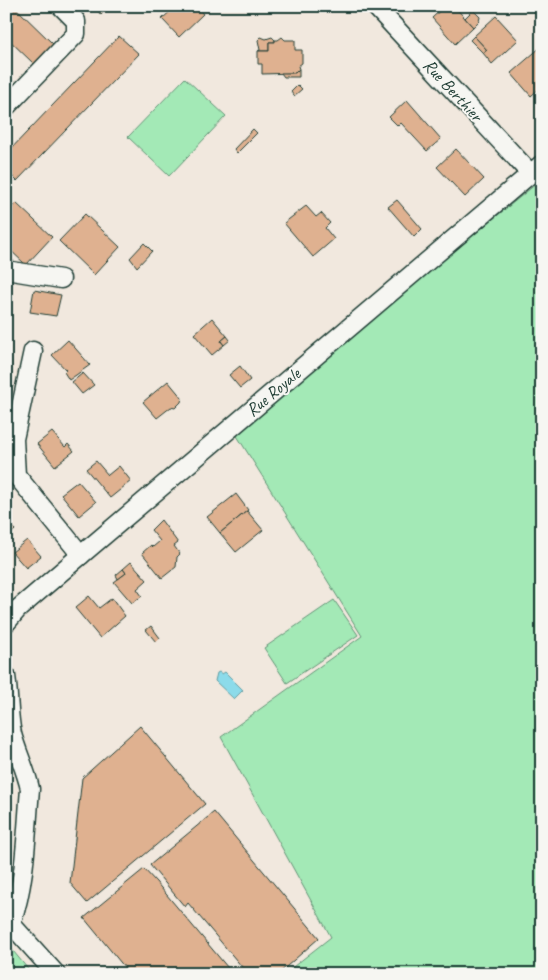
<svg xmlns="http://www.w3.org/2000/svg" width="548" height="980" font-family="Caveat,sans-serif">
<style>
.green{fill:#a3e9b6;stroke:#619375}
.water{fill:#8cdbea;stroke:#609ca1}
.building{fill:#dfb190;stroke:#1f3d34}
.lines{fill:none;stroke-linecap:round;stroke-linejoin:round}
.minor-casing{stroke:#1f3d34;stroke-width:21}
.minor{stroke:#f6f6f2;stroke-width:18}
.labels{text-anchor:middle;stroke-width:4;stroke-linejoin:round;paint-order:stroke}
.street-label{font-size:18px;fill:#1f3d34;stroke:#f6f6f2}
</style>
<rect width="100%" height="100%" fill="#f1e8de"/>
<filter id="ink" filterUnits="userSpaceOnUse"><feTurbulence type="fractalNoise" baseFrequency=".02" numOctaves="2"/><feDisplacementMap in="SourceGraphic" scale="10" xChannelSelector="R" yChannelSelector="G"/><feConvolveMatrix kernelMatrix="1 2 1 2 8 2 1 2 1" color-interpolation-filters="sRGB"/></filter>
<g filter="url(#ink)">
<g class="green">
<polygon points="185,78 226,116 169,176 128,137"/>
<polygon points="542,179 542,974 284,974 331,937 221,737 362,636 234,431"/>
<polygon points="334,600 358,635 287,683 264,648"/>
<polygon points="6,946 9,946 32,974 6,974"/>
</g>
<polygon class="water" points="219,672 222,674 225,672 243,690 234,699 215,681 217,673"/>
<g class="building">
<polygon points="6,6 14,6 53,44 34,64 6,37"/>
<polygon points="94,6 109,6 101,15"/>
<polygon points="176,6 196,6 203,14 179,37 162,19"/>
<polygon points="445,6 454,6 473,27 455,44 432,18"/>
<polygon points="473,10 480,17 479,21 473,27 465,18"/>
<polygon points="496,16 518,40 492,64 483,53 487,50 474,36"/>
<polygon points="119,36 139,54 17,181 6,170 6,154"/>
<polygon points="474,36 487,50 483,53 470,40"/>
<polygon points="261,37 266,39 272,37 275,40 275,42 269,42 269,51 258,51 260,50 258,40"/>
<polygon points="282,37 285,40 295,40 295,50 302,50 302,63 298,66 299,69 295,73 262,74 262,64 258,64 258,51 269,51 269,42 275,42 275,40 278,40"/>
<polygon points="542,46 542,86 531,96 511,73"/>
<polygon points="299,69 299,77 284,77 281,73 295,73"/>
<polygon points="298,85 302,89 294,96 291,92"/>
<polygon points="407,100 441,139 427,151 401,123 398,126 389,117"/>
<polygon points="253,129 257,133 237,153 234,149"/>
<polygon points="456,149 484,179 465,197 437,167"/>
<polygon points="397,200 422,229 414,237 388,207"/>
<polygon points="16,203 52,237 26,265 6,246 6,213"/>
<polygon points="306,206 316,217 321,213 330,223 325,228 334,239 313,257 284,223"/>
<polygon points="85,214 120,247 94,275 59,241"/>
<polygon points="144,243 152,251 137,267 130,258"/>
<polygon points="34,290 61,295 56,316 30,312"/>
<polygon points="212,318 227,336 221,341 224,345 212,355 194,334"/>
<polygon points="227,336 230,340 224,345 221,341"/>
<polygon points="68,340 90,365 69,380 64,372 66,370 52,355"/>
<polygon points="240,366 250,380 240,388 229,375"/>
<polygon points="83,373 94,385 82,394 72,382"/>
<polygon points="168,381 182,398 181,402 175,408 171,407 157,418 143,402"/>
<polygon points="52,432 65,447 68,444 74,451 55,466 37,444"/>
<polygon points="96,461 108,475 119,466 131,481 110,498 86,469"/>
<polygon points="78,481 96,502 79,516 61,494"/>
<polygon points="236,494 248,510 220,533 207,517"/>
<polygon points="247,511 263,530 236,552 220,533"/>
<polygon points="6,519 15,530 6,538"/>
<polygon points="161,520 178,543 174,546 180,554 177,557 176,567 162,578 142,553 151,545 153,547 160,541 151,530"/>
<polygon points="27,540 41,556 26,568 12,552"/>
<polygon points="131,562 147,580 137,589 142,596 132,603 114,582 126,573 123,569"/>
<polygon points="123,569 126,573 118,579 116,575"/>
<polygon points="89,596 99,608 112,598 125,616 100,638 75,608"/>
<polygon points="151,626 160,638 156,642 146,630"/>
<polygon points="140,726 205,804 87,903 70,883 82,778"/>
<polygon points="214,812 319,938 278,974 248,974 188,903 185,907 150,865"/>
<polygon points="144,869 156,882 233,974 130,974 84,918"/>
</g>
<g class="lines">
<g class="minor-casing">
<g id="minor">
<polyline points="375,6 530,173"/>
<polyline points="6,107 76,34 76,21 61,6"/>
<polyline points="6,270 61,279"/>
<polyline points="33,351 14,439 16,475 81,555"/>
<polyline points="6,623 18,609 81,555 542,164"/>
<path d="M6 676C9 696 8 715 12 734 17 753 26 770 30 789 26 834 26 881 11 924"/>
<polyline points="11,924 56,974"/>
</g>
</g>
<use href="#minor" class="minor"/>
</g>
</g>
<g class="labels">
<g class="street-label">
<text transform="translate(453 90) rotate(47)" y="6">Rue Berthier</text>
<text transform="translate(273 392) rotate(-40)" y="6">Rue Royale</text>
</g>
</g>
<rect width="548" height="980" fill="none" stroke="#f6f6f2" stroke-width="25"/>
<rect x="12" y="12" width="523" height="955" fill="none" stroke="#1f3d34" stroke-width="2" filter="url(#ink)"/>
</svg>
